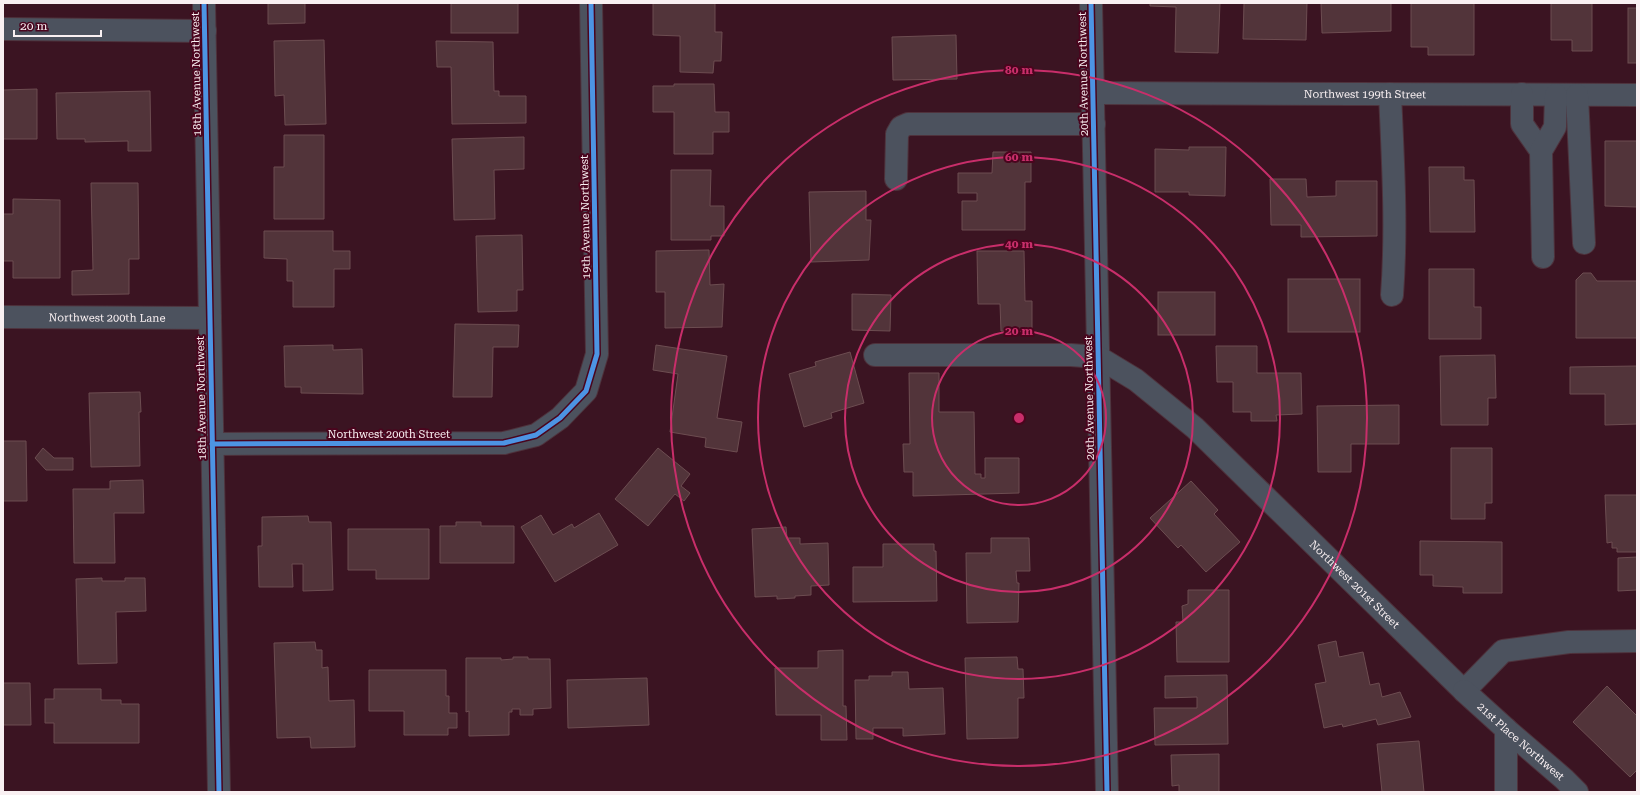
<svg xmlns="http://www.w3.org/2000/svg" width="1640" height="795" font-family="'Roboto Serif',serif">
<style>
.building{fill:#52343a;stroke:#6d4d51}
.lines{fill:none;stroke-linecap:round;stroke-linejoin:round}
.minor-casing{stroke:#4e323c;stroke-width:24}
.minor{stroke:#4c525e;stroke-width:22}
.cycleway-casing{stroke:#4a051e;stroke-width:8}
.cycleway{stroke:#4d94e3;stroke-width:5}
.ring{fill:none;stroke:#c82e6a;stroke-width:2}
.labels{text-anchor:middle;stroke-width:4;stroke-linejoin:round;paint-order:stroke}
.street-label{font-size:11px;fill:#f9f0f2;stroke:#4a051e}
.centre{fill:#c82e6a;stroke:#4a051e;stroke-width:2}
.ring-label{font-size:12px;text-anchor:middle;font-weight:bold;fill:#c82e6a;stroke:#4a051e;stroke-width:4;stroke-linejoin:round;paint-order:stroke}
</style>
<rect width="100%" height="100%" fill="#3b1422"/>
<g class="building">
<polygon points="268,3 305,3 305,23 268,24"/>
<rect x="451" y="3" width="67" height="30"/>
<polygon points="653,3 715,3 715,32 722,32 721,61 714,61 713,73 680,72 680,36 653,35"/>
<polygon points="1150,3 1220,3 1218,53 1175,52 1176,7 1150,6"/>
<polygon points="1244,3 1307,3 1306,40 1243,39"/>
<polygon points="1321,3 1391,3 1391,31 1322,33"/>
<polygon points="1411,3 1474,3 1474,55 1428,55 1428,47 1411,47"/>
<polygon points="1551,3 1592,3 1592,51 1572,51 1572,40 1551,40"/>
<rect x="1628" y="8" width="9" height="55"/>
<polygon points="956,35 957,79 893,80 892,37"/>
<polygon points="324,40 326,124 285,125 284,95 275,96 274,41"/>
<polygon points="436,41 493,42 494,91 499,91 499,96 526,96 526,123 452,124 451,67 437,67"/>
<polygon points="674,84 714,84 715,112 729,112 729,132 713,132 713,154 674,154 674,112 653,112 653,86 674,86"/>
<polygon points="37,89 37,139 3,139 3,90"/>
<polygon points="150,91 151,151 128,151 128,141 85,142 85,139 57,139 56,93"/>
<polygon points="284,135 324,135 324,219 274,219 274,167 284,167"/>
<polygon points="524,137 524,169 494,170 495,219 454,220 452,139"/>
<polygon points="1605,141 1637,141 1637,207 1605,206"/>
<polygon points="1189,147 1226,147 1225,196 1189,195 1189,192 1155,192 1155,149 1189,150"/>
<polygon points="993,152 1031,152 1031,182 1025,182 1025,230 962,230 962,201 977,201 977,193 958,193 958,173 992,173"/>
<polygon points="1429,167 1464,167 1464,180 1474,180 1475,232 1430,232"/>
<polygon points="671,170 711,170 710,206 724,206 724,236 711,236 711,240 671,240"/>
<polygon points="1270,179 1306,179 1307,197 1336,196 1336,181 1377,181 1377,236 1301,237 1301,225 1271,225"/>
<polygon points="91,183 138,183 139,259 129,259 129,294 72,295 72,271 93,270"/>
<polygon points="866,191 866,220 871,220 869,260 811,262 809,192"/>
<polygon points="13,199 60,200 60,278 13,278 13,261 3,261 3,214 13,214"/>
<polygon points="264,231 333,231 333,251 350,251 350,269 334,269 334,307 293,307 293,281 287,281 287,259 264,258"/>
<polygon points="522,235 523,290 517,290 517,311 478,312 476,236"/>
<polygon points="709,250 710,285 724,284 722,327 665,328 665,292 656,292 656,251"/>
<polygon points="977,251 1024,251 1025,301 1032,301 1032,331 1001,331 1000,304 978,304"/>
<polygon points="1429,269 1474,269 1474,307 1481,307 1481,339 1429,339"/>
<polygon points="1583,273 1591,273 1597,281 1637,281 1637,338 1576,338 1576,280"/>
<rect x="1288" y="279" width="72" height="53"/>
<rect x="1158" y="292" width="57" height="43"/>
<polygon points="852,294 891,295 890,331 852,330"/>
<polygon points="455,324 519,325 518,347 493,347 492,397 453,397"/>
<polygon points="333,345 333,350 362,349 363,394 301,393 301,387 285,387 284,346"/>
<polygon points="656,345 727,356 717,418 742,422 737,452 705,447 706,438 670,432 678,374 653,370"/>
<polygon points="1216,346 1257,346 1257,373 1301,373 1302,414 1276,415 1277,421 1251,421 1251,412 1233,412 1233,382 1217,382"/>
<polygon points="850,352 864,403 831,413 832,418 804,427 789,374 816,366 815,362"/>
<polygon points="1495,355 1496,398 1488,398 1488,425 1441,425 1440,356"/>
<polygon points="1637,366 1637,424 1605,425 1605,394 1570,394 1570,367"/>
<polygon points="909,373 939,373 939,412 974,412 975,474 981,474 981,478 985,478 985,458 1019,458 1019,493 913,496 913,472 904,472 903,444 910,444"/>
<polygon points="140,392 141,412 139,412 140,466 91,467 89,393"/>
<polygon points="1399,405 1399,444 1351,444 1351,472 1318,472 1317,406"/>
<polygon points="3,441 26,441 27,501 3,501"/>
<polygon points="43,448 54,458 73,458 73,470 46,470 35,458"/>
<polygon points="658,448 690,474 681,486 690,493 684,501 675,494 648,526 615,499"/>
<polygon points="1451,448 1492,448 1492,503 1485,503 1485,519 1451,519"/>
<polygon points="143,480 144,513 114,513 115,563 74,563 73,489 110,489 110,481"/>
<polygon points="1191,481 1218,510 1214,514 1240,542 1206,572 1181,545 1178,548 1150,518"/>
<polygon points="1605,495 1637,495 1637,552 1617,552 1617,548 1612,548 1612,542 1607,543"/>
<polygon points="599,513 618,545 555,582 521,527 541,515 553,535 572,524 574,528"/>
<polygon points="308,516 309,522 331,522 333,590 303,591 303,564 292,564 293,587 259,587 258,546 262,546 262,517"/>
<polygon points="456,522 481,522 481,526 514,526 514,563 440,563 440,526 456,526"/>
<polygon points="786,527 787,538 800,538 800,544 828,543 829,585 811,586 811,595 795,596 795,598 777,599 777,596 755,597 752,529"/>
<polygon points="348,529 429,529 429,579 376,579 376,570 348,570"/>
<polygon points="991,538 1029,538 1030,571 1016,571 1017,583 1019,583 1018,622 967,623 966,553 991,553"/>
<polygon points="1420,541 1502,542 1502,593 1463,593 1463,587 1433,586 1433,575 1420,575"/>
<polygon points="883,544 934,544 934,551 936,551 937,601 853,602 853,567 883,567"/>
<polygon points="1637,557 1637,590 1618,591 1618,558"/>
<polygon points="102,578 102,581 125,581 125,578 145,578 146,611 116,612 117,663 78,664 76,579"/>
<polygon points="1188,590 1229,590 1229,662 1177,662 1176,622 1183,622 1182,606 1188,604"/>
<polygon points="1336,641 1339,657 1363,652 1370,685 1379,683 1382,697 1400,692 1411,717 1378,725 1376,719 1343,727 1342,724 1324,728 1315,684 1326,682 1318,645"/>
<polygon points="315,642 316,650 322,650 322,668 328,667 329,701 354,700 355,747 311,748 310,737 277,738 274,643"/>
<polygon points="843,650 843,706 846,706 847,740 821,740 821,715 776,715 775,668 818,668 818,651"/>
<polygon points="513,657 528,657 528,659 550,659 551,708 533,709 533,715 520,715 520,709 512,709 512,712 509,712 509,735 469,736 469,711 466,712 466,658 501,658 501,660 513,659"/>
<polygon points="1017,657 1018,669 1023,669 1024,698 1018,698 1018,738 967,739 965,658"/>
<polygon points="369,670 446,670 446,696 449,696 449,713 457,713 457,728 448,728 448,735 404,735 404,711 369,711"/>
<polygon points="892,672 908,672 909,689 943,688 945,734 903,736 903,728 873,728 873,739 856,739 855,680 869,680 869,676 892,676"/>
<polygon points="1227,675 1228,744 1155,745 1154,708 1197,708 1197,697 1165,698 1165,676"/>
<polygon points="647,678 649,725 568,728 567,680"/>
<polygon points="3,683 30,683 31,725 3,725"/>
<polygon points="1607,686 1637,716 1637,770 1630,777 1573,722"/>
<polygon points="54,689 101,689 101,700 121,700 121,704 139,704 139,743 54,743 54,723 45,723 45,699 54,699"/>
<polygon points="1419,741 1424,792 1382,792 1377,744"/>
<polygon points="1219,754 1219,792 1179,792 1179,785 1172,786 1171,755"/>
</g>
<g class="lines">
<g class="minor-casing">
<g id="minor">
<polyline points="204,3 219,792"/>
<polyline points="1091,3 1107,792"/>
<polyline points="3,29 205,31"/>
<path id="s1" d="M1093 93 1637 95"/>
<path d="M1390 94C1393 161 1397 228 1392 295"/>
<polyline points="1522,94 1522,124 1541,151"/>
<polyline points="1577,95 1584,243"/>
<polyline points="896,179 897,134 901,127 908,124 1094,124"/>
<polyline points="1543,257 1541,151 1555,127 1556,95"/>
<path id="s2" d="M3 317 210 318"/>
<path id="s3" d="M875 355H1071L1098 357 1136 380 1195 428 1464 691 1503 651 1569 642 1637 641"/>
<polyline points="212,444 504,443 536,435 560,418 586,391 597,354 591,3"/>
<path id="s4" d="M1464 691 1506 729 1564 779 1577 792"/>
<polyline points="1506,729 1506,792"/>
</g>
</g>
<use href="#minor" class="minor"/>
<g class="cycleway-casing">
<g id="cycleway">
<polyline points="204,3 219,792"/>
<polyline points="1091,3 1107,792"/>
<polyline points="212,444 504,443 536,435 560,418 586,391 597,354 591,3"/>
</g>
</g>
<use href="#cycleway" class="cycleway"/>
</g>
<g class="ring">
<circle cx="1019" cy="418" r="87"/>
<circle cx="1019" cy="418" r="174"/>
<circle cx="1019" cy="418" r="261"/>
<circle cx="1019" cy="418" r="348"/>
</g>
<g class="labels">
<g class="street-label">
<text transform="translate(196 74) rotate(-91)" y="4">18th Avenue Northwest</text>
<text transform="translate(1083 74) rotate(-91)" y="4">20th Avenue Northwest</text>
<text dy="4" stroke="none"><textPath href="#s1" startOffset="272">Northwest 199th Street</textPath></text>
<text transform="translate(585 217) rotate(-91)" y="4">19th Avenue Northwest</text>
<text dy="4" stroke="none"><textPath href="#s2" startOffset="104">Northwest 200th Lane</textPath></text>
<text transform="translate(201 398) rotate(-91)" y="4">18th Avenue Northwest</text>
<text transform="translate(1089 398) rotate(-91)" y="4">20th Avenue Northwest</text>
<text x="389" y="438">Northwest 200th Street</text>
<text dy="4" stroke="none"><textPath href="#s3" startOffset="567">Northwest 201st Street</textPath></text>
<text dy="4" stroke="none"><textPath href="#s4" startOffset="76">21st Place Northwest</textPath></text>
</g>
</g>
<circle cx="1019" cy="418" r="6" class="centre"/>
<g class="ring-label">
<text x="1019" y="74">80 m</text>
<text x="1019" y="161">60 m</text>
<text x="1019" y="248">40 m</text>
<text x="1019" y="335">20 m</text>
</g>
<rect width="1640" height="795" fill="none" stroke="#f9f0f2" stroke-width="8"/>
<path d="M14 30v6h87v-6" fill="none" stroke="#f9f0f2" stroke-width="2"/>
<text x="20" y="30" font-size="12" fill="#f9f0f2" stroke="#4a051e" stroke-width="3" paint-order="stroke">20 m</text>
</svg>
